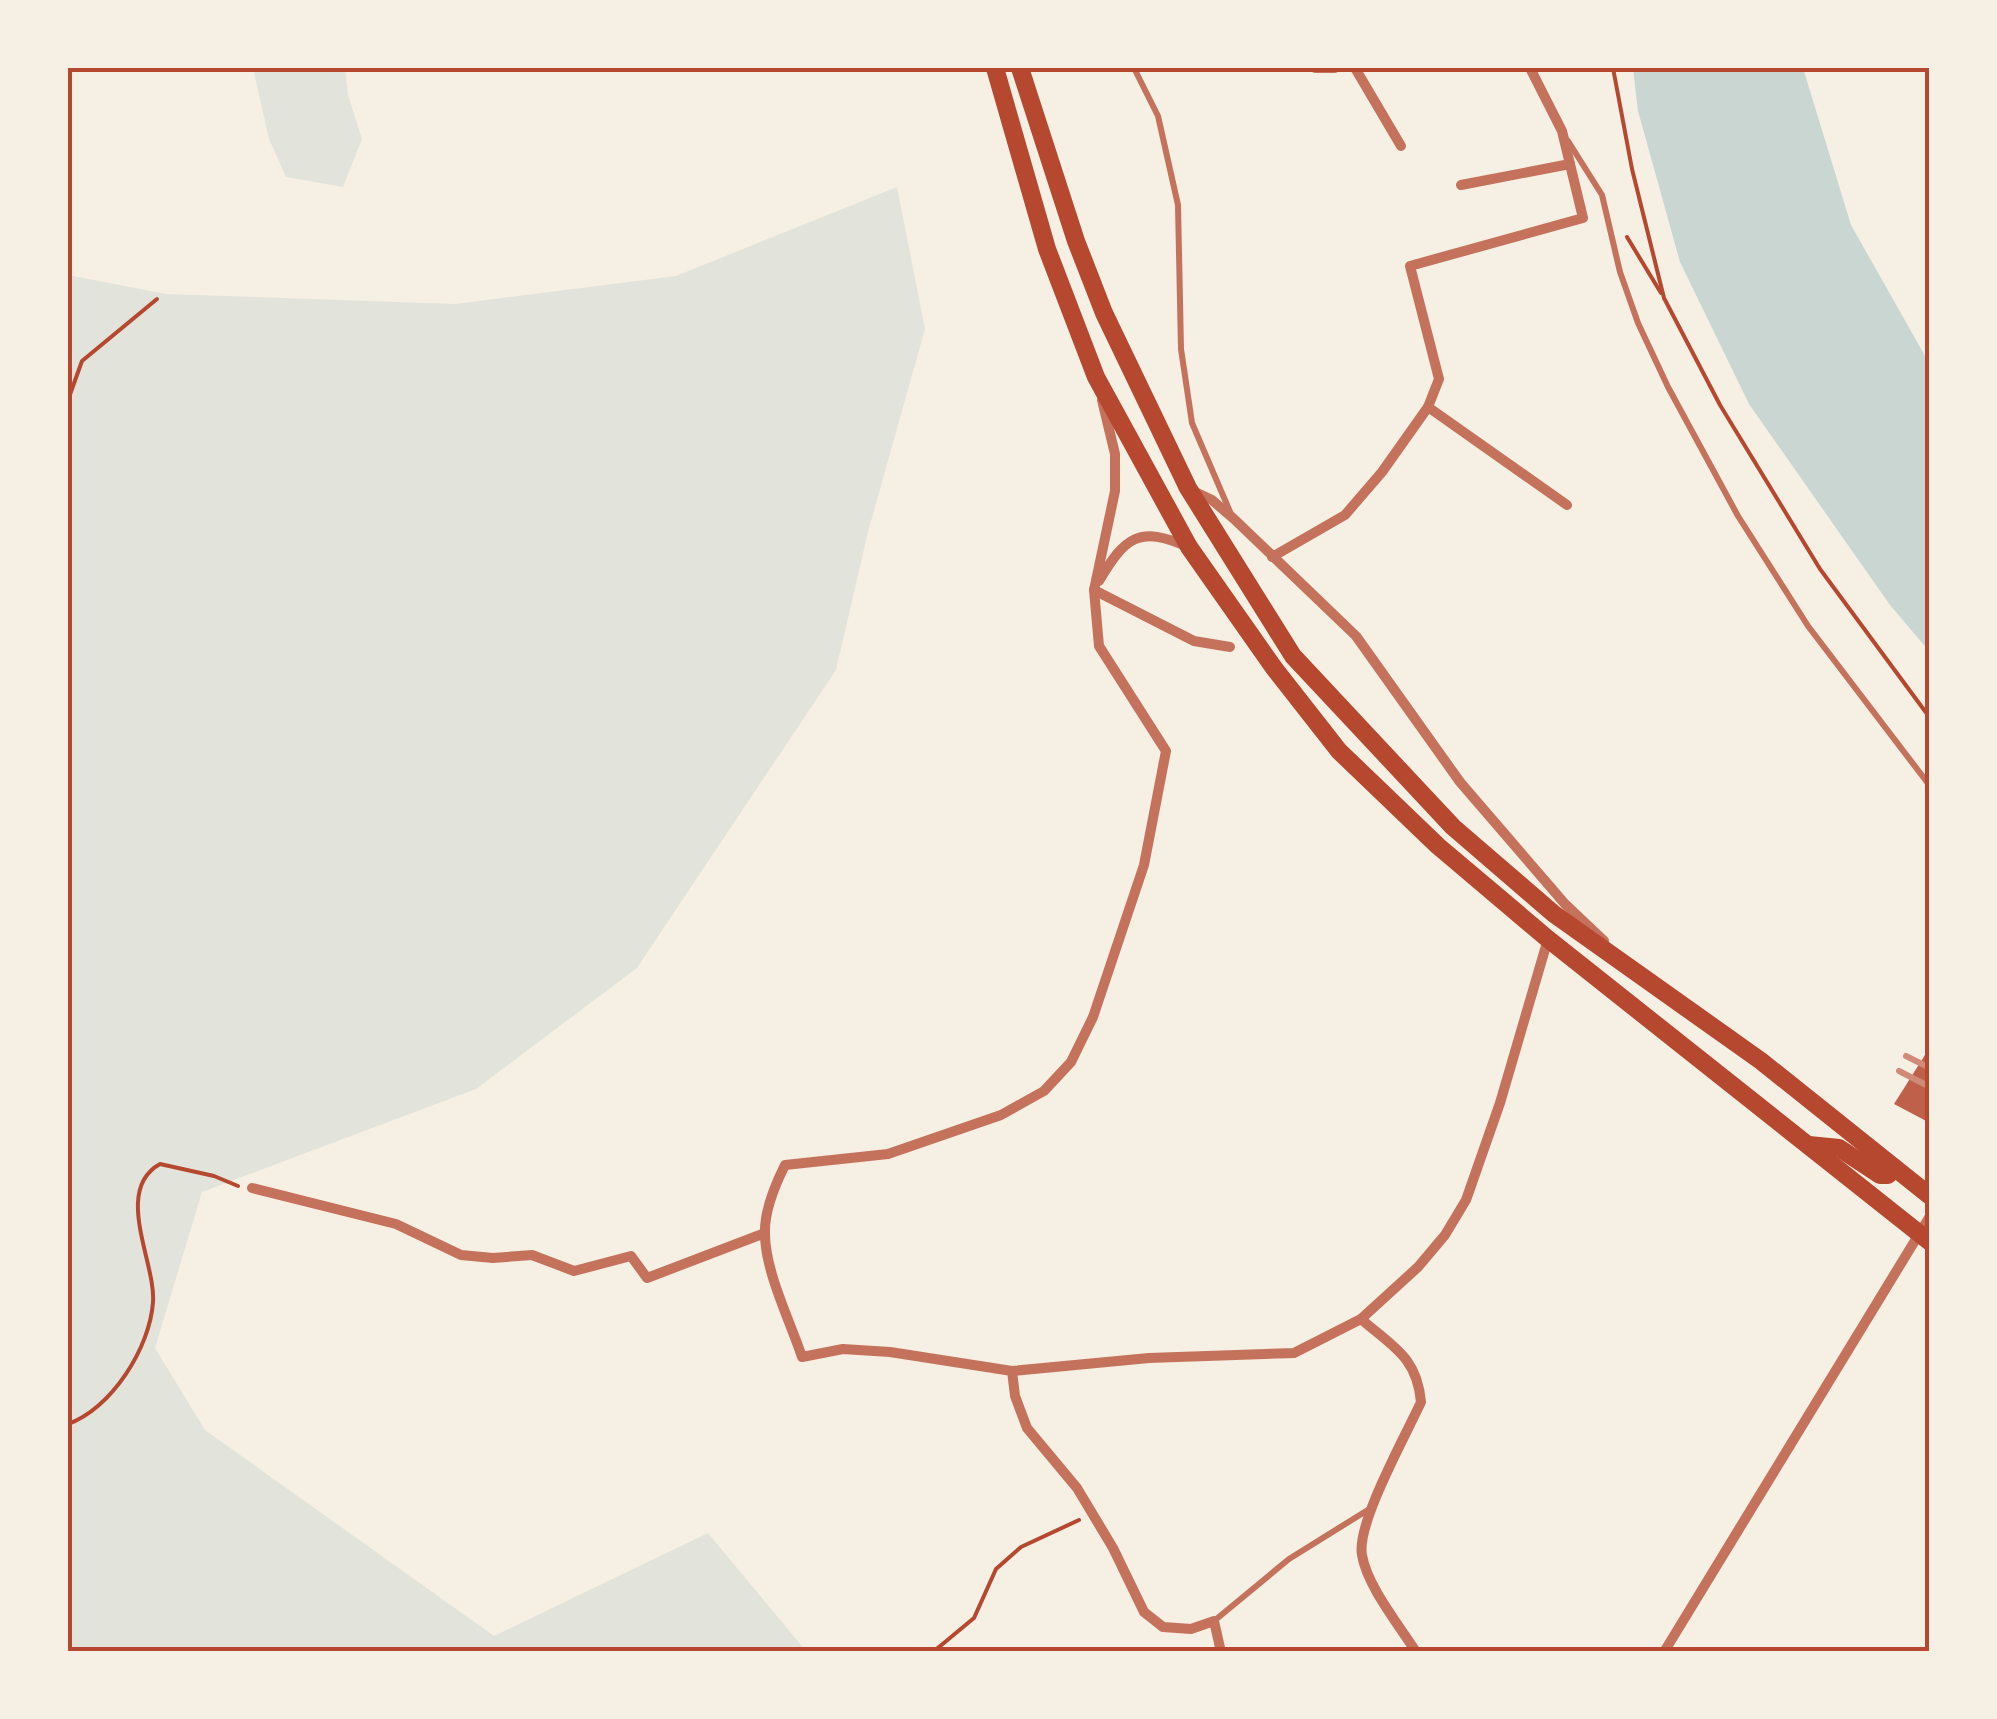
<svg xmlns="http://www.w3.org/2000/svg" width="1997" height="1719" font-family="Ubuntu,sans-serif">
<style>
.green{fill:#e2e4dc}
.water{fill:#c9d6d2}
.building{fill:#bf614a}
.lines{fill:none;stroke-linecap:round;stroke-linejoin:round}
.path{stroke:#b5482f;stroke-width:4}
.service{stroke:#c5725c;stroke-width:6}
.minor{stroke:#c5725c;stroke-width:10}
.primary{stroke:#b5482f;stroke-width:18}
.rail{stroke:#cf8b77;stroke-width:6}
.neatline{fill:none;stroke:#b5482f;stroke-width:4}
</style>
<rect width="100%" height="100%" fill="#f6efe4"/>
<g class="green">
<polygon points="253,68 345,68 348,95 362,139 343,187 286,177 269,139"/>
<polygon points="897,187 925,329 868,532 836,670 637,968 476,1089 202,1192 155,1348 205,1430 494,1636 708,1533 806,1651 68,1651 68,275 166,294 455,304 676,276"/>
</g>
<polygon class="water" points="1633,68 1803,68 1851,225 1929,363 1929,651 1890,605 1749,404 1680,262 1638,111"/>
<polygon class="building" points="1930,1047 1930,1123 1894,1104"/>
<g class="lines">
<g class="path">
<polyline points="1613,68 1632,169 1664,298 1720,405 1820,569 1930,718"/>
<polyline points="1627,237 1661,293"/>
<polyline points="68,400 82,361 157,299"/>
<path d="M68 1424C111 1409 150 1348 153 1302 156 1263 113 1190 160 1164L214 1176 238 1186"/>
<polyline points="933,1652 974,1618 996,1569 1021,1547 1079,1520"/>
</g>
<g class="service">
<polyline points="1134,68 1158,116 1178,205 1181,349 1192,423 1231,514"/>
<polyline points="1568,141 1602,195 1620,272 1638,323 1668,387 1738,516 1808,626 1930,786"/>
<polyline points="1214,1621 1289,1559 1371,1508"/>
</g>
<g class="minor">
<polyline points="1315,68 1335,68"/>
<polyline points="1355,68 1401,146"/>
<polyline points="1461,185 1570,164"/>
<path d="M1102 400 1115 454V491L1094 590 1099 646 1166 751 1144 865 1093 1017 1071 1062 1044 1091 1001 1115 888 1154 785 1165C775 1185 764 1211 765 1234 765 1271 790 1321 802 1357L843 1349 890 1352 1012 1371 1015 1396 1027 1428 1077 1488 1113 1548 1144 1612 1163 1627 1191 1629 1214 1621 1221 1652"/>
<polyline points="1428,407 1567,505"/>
<polyline points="1193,491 1212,500 1234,519 1356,636 1460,782 1565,904 1604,941"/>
<polyline points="1272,557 1345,515 1382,472 1428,407 1439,379 1410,266 1583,218 1562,131 1530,68"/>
<path d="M1099 581C1125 537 1139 525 1188 547"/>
<polyline points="1094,590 1194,641 1230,647"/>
<polyline points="252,1188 396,1224 461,1255 493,1258 532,1255 574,1271 631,1256 647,1278 765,1233"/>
<path d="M1361 1319C1393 1347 1417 1357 1421 1402 1406 1435 1356 1524 1362 1555 1367 1586 1399 1625 1416 1652"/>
<polyline points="1012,1371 1149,1358 1294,1353 1361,1319 1418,1267 1445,1235 1466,1200 1500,1103 1548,939"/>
<polyline points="1664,1652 1930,1216"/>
</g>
<g class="primary">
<polyline points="995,68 1047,249 1096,377 1189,547 1274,668 1339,751 1438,846 1548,939 1930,1242"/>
<polyline points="1020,68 1076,241 1104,313 1188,488 1293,656 1453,827 1554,914 1761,1061 1930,1196"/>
<polyline points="1809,1145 1839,1148 1880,1175 1888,1175 1895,1168"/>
</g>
<g class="rail">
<polyline points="1906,1056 1930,1068"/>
<polyline points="1899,1071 1930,1087"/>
</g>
</g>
<rect width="1997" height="1719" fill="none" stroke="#f6efe4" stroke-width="140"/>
<rect x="70" y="70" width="1857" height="1579" class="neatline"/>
</svg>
